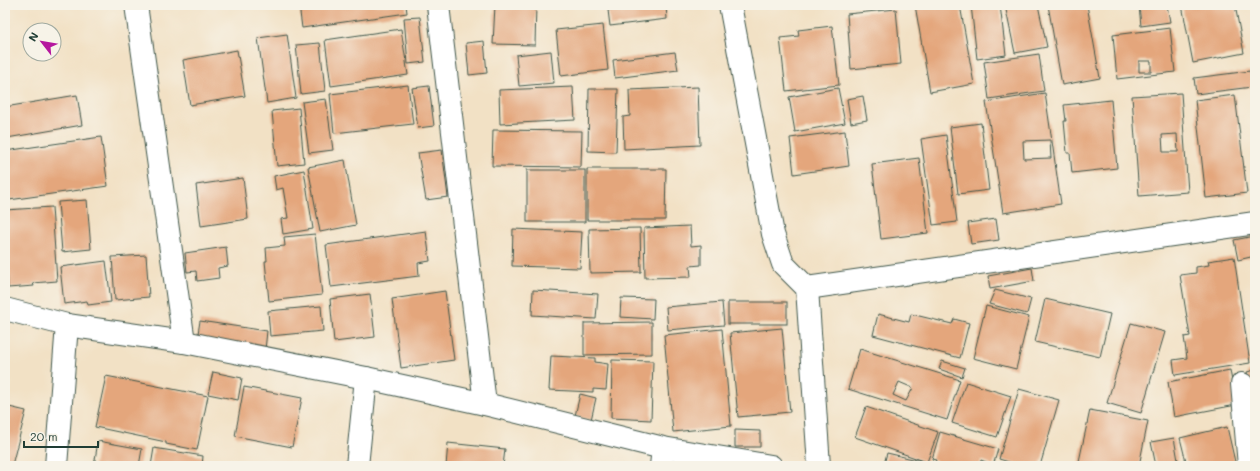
<svg xmlns="http://www.w3.org/2000/svg" width="1260" height="471" font-family="Mali,sans-serif">
<style>
.building{fill:#e4a67b;fill-rule:evenodd}
.lines{fill:none;stroke-linecap:round;stroke-linejoin:round}
.minor-casing{stroke:#3f564a;stroke-width:24}
.minor{stroke:#fff;stroke-width:22}
</style>
<rect width="100%" height="100%" fill="#f7f3e8"/>
<filter id="ink" filterUnits="userSpaceOnUse"><feTurbulence type="fractalNoise" baseFrequency=".025" numOctaves="2"/><feDisplacementMap in="SourceGraphic" scale="8" xChannelSelector="R" yChannelSelector="G"/><feConvolveMatrix kernelMatrix="1 2 1 2 8 2 1 2 1" color-interpolation-filters="sRGB"/></filter>
<filter id="wash" filterUnits="userSpaceOnUse"><feTurbulence type="fractalNoise" baseFrequency=".012" numOctaves="4" result="noise"/><feDisplacementMap in="SourceGraphic" scale="16" xChannelSelector="R" yChannelSelector="G"/><feGaussianBlur stdDeviation="0.9" result="paint"/><feColorMatrix in="noise" values="0 0 0 0 0 0 0 0 0 0 0 0 0 0 0 0 0 1.4 0 .05"/><feComposite in="paint" operator="in"/></filter>
<g filter="url(#wash)">
<rect width="100%" height="100%" fill="#f2e1c5"/>
<g id="blocks">
<g class="building">
<polygon points="299,5 406,5 407,13 302,28"/>
<polygon points="495,5 536,5 535,45 493,44"/>
<polygon points="646,5 666,5 667,19 610,26 608,10"/>
<polygon points="915,5 960,5 974,84 930,92"/>
<polygon points="971,5 1000,5 1006,55 977,59"/>
<polygon points="1005,5 1038,5 1047,47 1015,53"/>
<polygon points="1048,5 1087,5 1100,78 1062,85"/>
<polygon points="1139,5 1167,5 1170,22 1141,26"/>
<polygon points="1182,5 1235,5 1244,53 1193,63"/>
<polygon points="896,9 901,64 851,69 847,14"/>
<polygon points="420,17 425,62 408,64 404,18"/>
<polygon points="603,25 608,70 561,76 556,30"/>
<polygon points="832,26 839,85 786,91 780,38 799,36 798,30"/>
<path d="M1170 28 1175 72 1117 79 1113 35ZM1139 61H1151V72H1139Z"/>
<polygon points="401,29 408,75 331,86 325,40"/>
<polygon points="287,34 296,98 267,103 258,38"/>
<polygon points="484,41 487,73 469,75 466,43"/>
<polygon points="320,43 325,91 301,94 296,45"/>
<polygon points="237,50 245,96 190,105 183,60"/>
<polygon points="551,51 554,83 519,86 516,55"/>
<polygon points="675,52 678,70 615,78 613,60"/>
<polygon points="1039,54 1044,91 989,99 984,62"/>
<polygon points="1250,71 1252,87 1196,94 1194,78"/>
<polygon points="408,85 413,124 334,133 330,94"/>
<polygon points="429,86 434,126 418,128 412,88"/>
<polygon points="573,87 575,120 500,124 499,90"/>
<polygon points="698,87 700,145 624,149 623,117 630,116 629,90"/>
<polygon points="838,88 845,123 795,132 789,97"/>
<polygon points="589,89 618,89 616,152 588,151"/>
<path d="M1045 93 1061 204 1003 213 986 102ZM1050 140 1051 158 1024 159 1023 141Z"/>
<path d="M1181 93 1188 192 1139 196 1132 96ZM1177 134 1178 152H1163L1162 135Z"/>
<polygon points="77,95 82,125 7,138 5,107"/>
<polygon points="1235,95 1247,193 1206,198 1195,100"/>
<polygon points="863,96 867,120 851,123 847,99"/>
<polygon points="326,99 333,150 309,153 302,102"/>
<polygon points="1111,100 1117,168 1072,173 1070,153 1067,153 1064,121 1066,121 1064,105"/>
<polygon points="299,108 304,163 277,166 272,111"/>
<polygon points="981,123 989,190 958,194 950,127"/>
<polygon points="493,130 582,131 581,167 492,166"/>
<polygon points="845,131 849,166 794,174 790,138"/>
<polygon points="946,135 957,222 933,225 921,139"/>
<polygon points="101,137 108,186 9,200 5,173 5,151"/>
<polygon points="442,150 448,197 426,200 418,153"/>
<polygon points="919,158 928,233 881,239 872,164"/>
<polygon points="345,160 356,225 320,232 308,167"/>
<polygon points="587,169 666,169 665,220 587,220"/>
<polygon points="304,170 313,229 283,234 281,219 288,218 283,188 276,190 274,176"/>
<rect x="527" y="170" width="58" height="52"/>
<polygon points="243,178 248,219 201,226 196,185"/>
<polygon points="87,200 91,249 62,252 58,202"/>
<polygon points="52,207 57,281 33,283 34,286 8,288 5,210"/>
<polygon points="996,219 999,240 971,244 968,223"/>
<polygon points="690,226 691,246 701,245 701,265 690,266 691,277 645,278 644,228"/>
<polygon points="640,228 641,272 590,273 589,229"/>
<polygon points="513,229 582,232 580,268 512,266"/>
<polygon points="426,231 430,261 418,263 419,276 331,287 326,245"/>
<polygon points="315,234 322,295 269,301 265,261 267,261 266,248 285,246 284,237"/>
<polygon points="1255,236 1255,256 1238,260 1234,240"/>
<polygon points="226,247 228,266 218,268 219,278 197,281 196,271 187,272 185,253"/>
<polygon points="146,255 149,297 115,300 112,257"/>
<polygon points="1234,257 1250,363 1175,375 1173,360 1187,358 1184,337 1190,336 1180,275 1196,273 1196,267 1209,265 1208,261"/>
<polygon points="106,261 111,302 88,305 87,301 64,304 60,267"/>
<polygon points="1032,268 1034,281 990,289 988,276"/>
<polygon points="533,290 598,294 596,319 532,315"/>
<polygon points="995,290 1031,299 1027,314 989,304"/>
<polygon points="445,291 454,360 401,368 392,299"/>
<polygon points="370,294 375,337 334,342 330,299"/>
<polygon points="621,298 654,299 653,319 620,317"/>
<polygon points="1045,299 1110,314 1100,357 1035,342"/>
<polygon points="722,302 724,325 668,330 666,307"/>
<rect x="728" y="302" width="59" height="22"/>
<polygon points="321,306 323,331 270,336 268,311"/>
<polygon points="986,306 1029,317 1016,369 973,358"/>
<polygon points="878,314 909,322 911,314 952,324 954,319 969,323 960,358 873,335"/>
<polygon points="200,321 267,331 265,350 197,340"/>
<polygon points="652,322 652,354 584,355 584,323"/>
<polygon points="1131,323 1165,332 1141,413 1107,403"/>
<polygon points="782,328 790,412 738,417 730,333"/>
<polygon points="722,329 731,426 673,432 664,335"/>
<path d="M860 349 960 380 947 420 848 389ZM899 382 913 388 906 401 893 395Z"/>
<polygon points="551,356 595,358 595,362 608,364 606,390 593,389 593,392 549,390"/>
<polygon points="612,360 653,361 651,420 611,418"/>
<polygon points="942,361 965,368 962,377 939,369"/>
<polygon points="1230,370 1236,405 1174,417 1168,382"/>
<polygon points="1255,370 1255,412 1254,412 1247,372"/>
<polygon points="213,372 242,378 238,400 208,394"/>
<polygon points="106,376 208,396 197,450 166,444 166,442 95,427"/>
<polygon points="966,382 1011,396 997,437 952,423"/>
<polygon points="244,387 302,398 292,447 235,436"/>
<polygon points="1019,389 1059,400 1040,466 1022,466 999,459"/>
<polygon points="580,394 596,398 591,420 575,416"/>
<polygon points="5,406 26,411 12,465 5,464"/>
<polygon points="866,407 938,432 927,462 855,437"/>
<polygon points="1090,410 1148,421 1139,466 1078,466"/>
<polygon points="1227,427 1236,466 1187,466 1180,438"/>
<polygon points="735,430 760,431 760,447 735,447"/>
<polygon points="940,432 998,449 993,466 990,466 991,464 981,460 980,466 934,466 936,460 932,459"/>
<polygon points="1174,438 1179,466 1156,466 1151,442"/>
<polygon points="98,441 142,449 139,466 94,466"/>
<polygon points="448,443 505,449 503,466 446,466"/>
<polygon points="154,448 203,456 202,466 151,466"/>
<polygon points="887,453 930,463 929,466 891,466 884,464"/>
</g>
</g>
</g>
<g filter="url(#ink)">
<use href="#blocks" fill-opacity="0" stroke="#3f564a" stroke-width="1"/>
<g class="lines">
<g class="minor-casing">
<g id="minor">
<polyline points="136,5 184,342"/>
<polyline points="438,5 485,404"/>
<polyline points="730,5 773,234 783,264 807,288 819,466"/>
<polyline points="807,288 1255,223"/>
<polyline points="5,309 67,325 184,342 366,378 485,404 663,448 771,466"/>
<polyline points="1242,384 1249,466"/>
<polyline points="56,466 67,325"/>
<polyline points="357,466 366,378"/>
<polyline points="661,466 663,448"/>
</g>
</g>
<use href="#minor" class="minor"/>
</g>
</g>
<rect width="1260" height="471" fill="none" stroke="#f7f3e8" stroke-width="20"/>
<g transform="translate(42 42) rotate(301)"><circle r="19" fill="#f7f3e8" stroke="#a1aaa0"/>
<path d="M0-3L7 15L0 10L-7 15Z" fill="#b5179e"/>
<text y="-6" font-size="11" font-weight="bold" text-anchor="middle" fill="#1f3d34">N</text>
</g>
<path d="M24 441v6h74v-6" fill="none" stroke="#1f3d34" stroke-width="2"/>
<text x="30" y="441" font-size="12" fill="#1f3d34" stroke="#f7f3e8" stroke-width="3" paint-order="stroke">20 m</text>
</svg>
